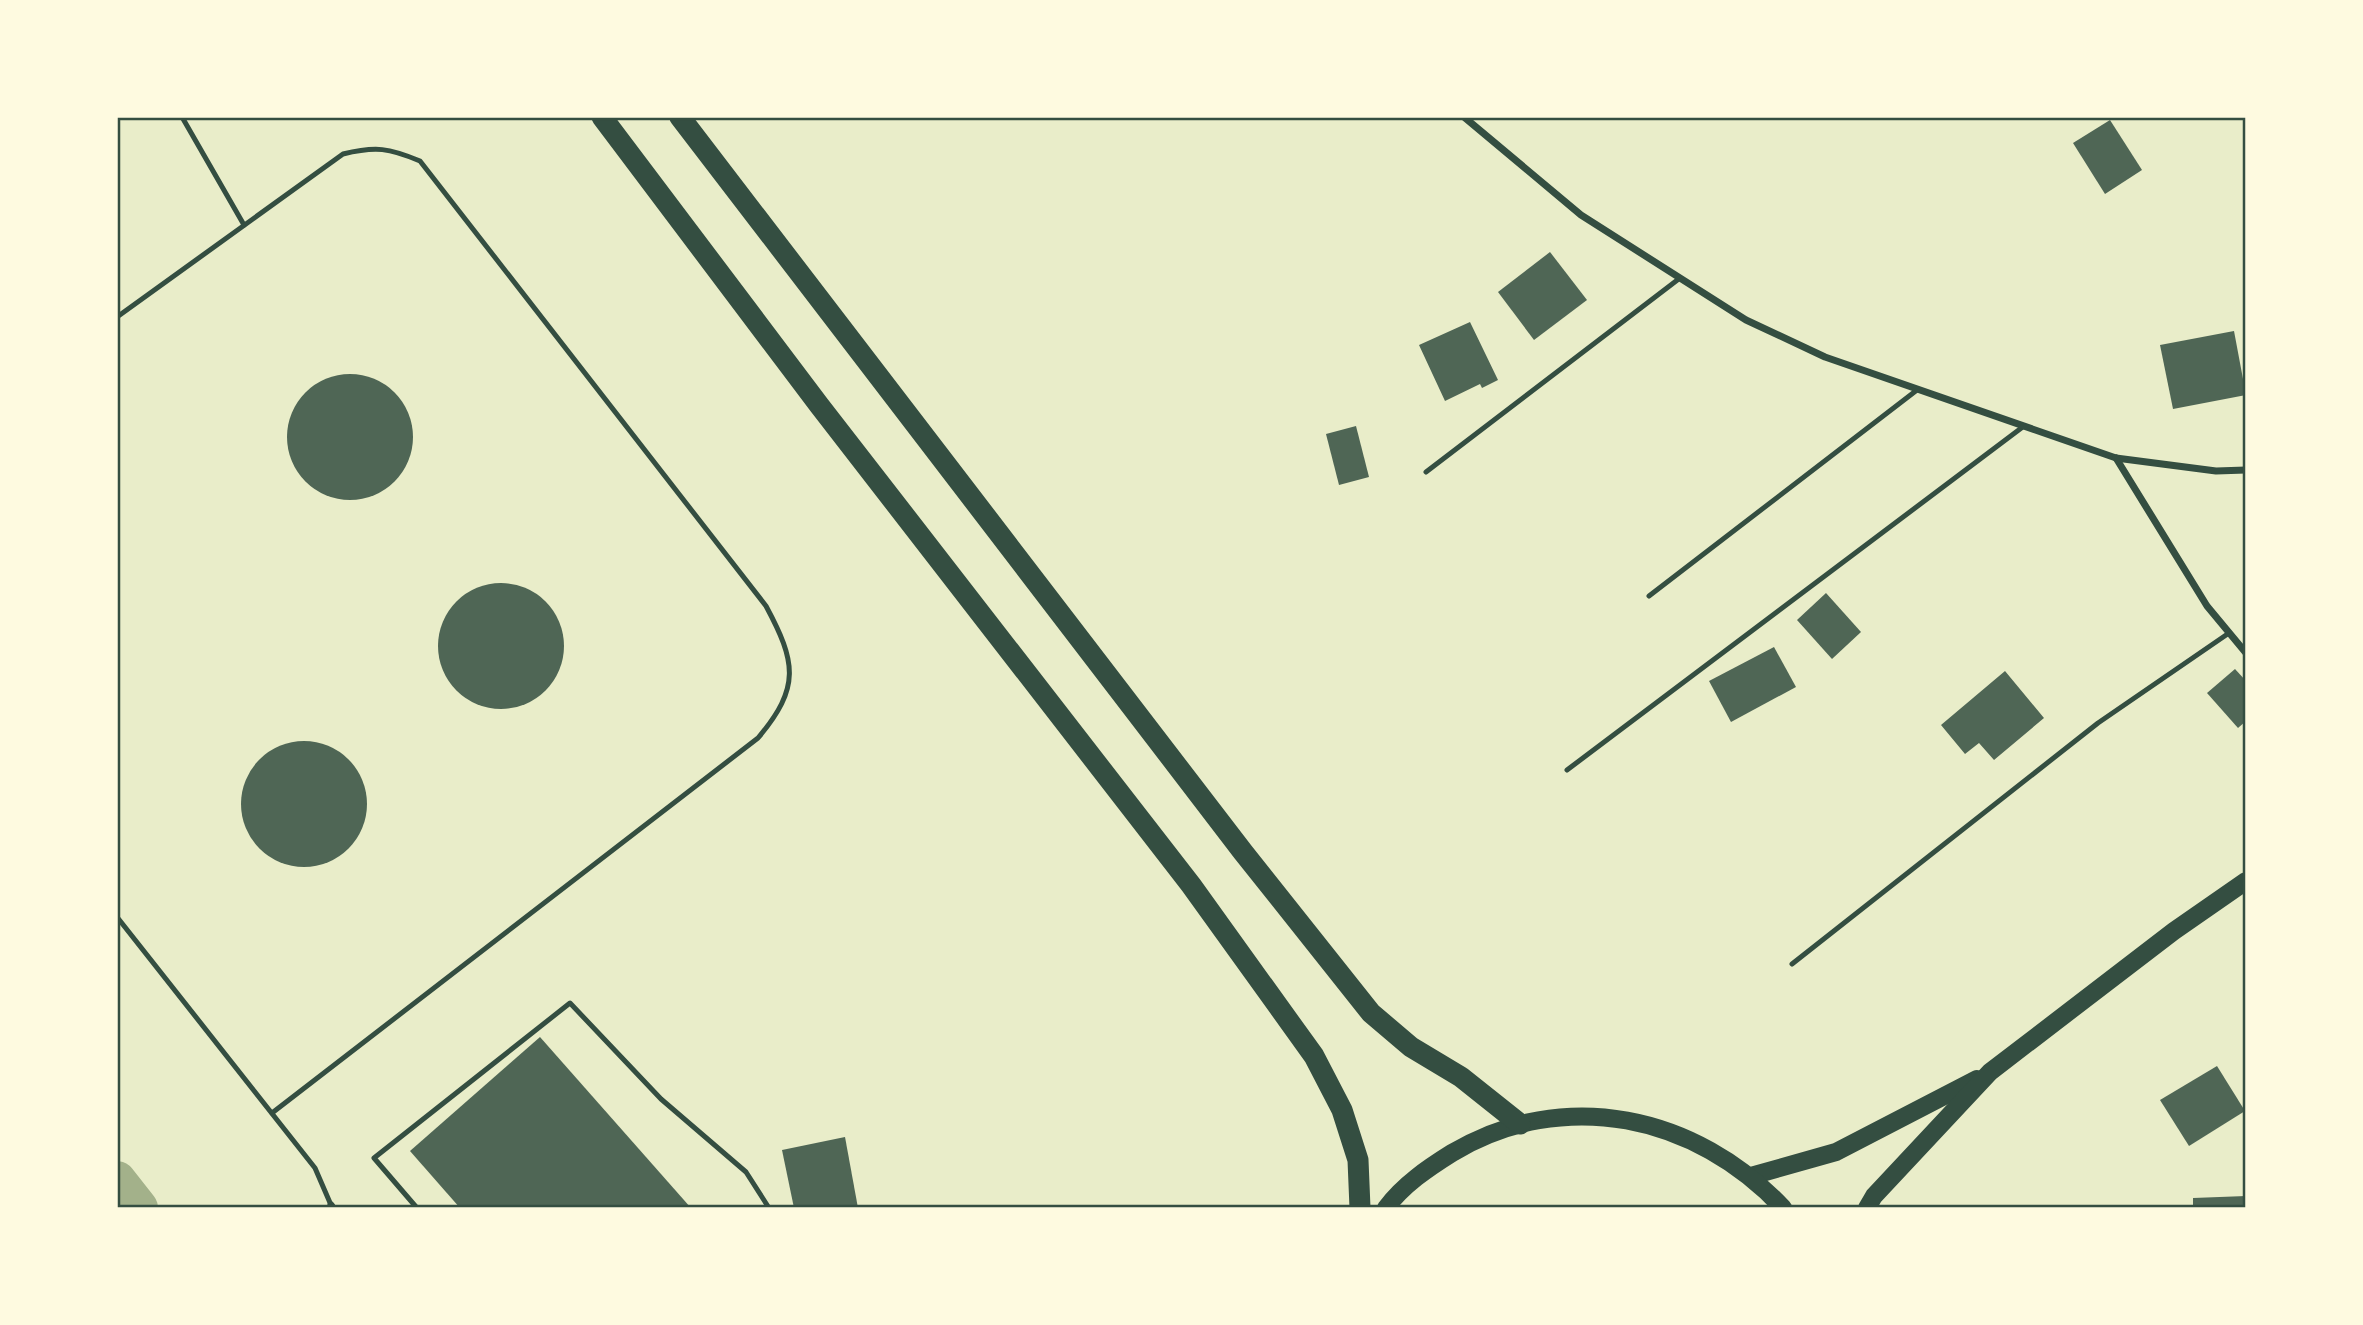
<svg xmlns="http://www.w3.org/2000/svg" width="2363" height="1325" font-family="'Titillium Web',sans-serif">
<style>
.lines{fill:none;stroke-linecap:round;stroke-linejoin:round}
.canal{stroke:#a3b18a;stroke-width:38}
.building{fill:#4f6655}
.service{stroke:#344e41;stroke-width:5}
.minor{stroke:#344e41;stroke-width:7}
.primary{stroke:#344e41;stroke-width:18}
.motorway{stroke:#344e41;stroke-width:21}
.neatline{fill:none;stroke:#344e41;stroke-width:2.5}
</style>
<rect width="100%" height="100%" fill="#e9edc9"/>
<g class="lines">
<polyline class="canal" points="117,1180 139,1208"/>
</g>
<g class="building">
<polygon points="2110,120 2142,170 2105,194 2073,143"/>
<polygon points="1550,252 1587,300 1534,340 1498,292"/>
<polygon points="1470,322 1498,380 1482,388 1480,384 1445,401 1419,345"/>
<polygon points="2234,331 2246,395 2173,409 2160,345"/>
<circle cx="350" cy="437" r="63"/>
<polygon points="1356,426 1369,477 1339,485 1326,434"/>
<circle cx="501" cy="646" r="63"/>
<polygon points="1826,593 1861,632 1832,659 1797,620"/>
<polygon points="1774,647 1796,687 1731,722 1709,681"/>
<polygon points="2235,669 2246,681 2246,721 2238,728 2207,693"/>
<polygon points="2005,671 2044,718 1994,760 1979,743 1965,754 1941,725"/>
<circle cx="304" cy="804" r="63"/>
<polygon points="540,1037 691,1208 460,1208 410,1151"/>
<polygon points="2217,1066 2245,1111 2189,1146 2160,1100"/>
<polygon points="845,1137 858,1208 794,1208 782,1150"/>
<polygon points="2246,1196 2246,1208 2193,1208 2193,1198"/>
</g>
<g class="lines">
<g class="service">
<polyline points="182,117 244,225"/>
<path d="M117 317 343 154C376 146 389 148 420 161L766 606C796 662 801 687 758 738L272 1113"/>
<polyline points="1426,472 1680,278"/>
<polyline points="1649,596 1917,390"/>
<polyline points="1567,770 2024,426"/>
<polyline points="117,917 315,1168 331,1205"/>
<polyline points="1792,964 2098,723 2229,633"/>
<polyline points="417,1208 374,1158 570,1003 661,1099 746,1172 769,1208"/>
</g>
<g class="minor">
<polyline points="1464,117 1581,215 1746,320 1825,357 2116,458 2216,471 2246,470"/>
<polyline points="2116,458 2207,606 2246,653"/>
<polyline points="331,1205 333,1208"/>
</g>
<g class="primary">
<polyline points="1751,1176 1836,1152 1977,1079"/>
<path d="M1386 1208C1403 1185 1428 1168 1452 1153 1564 1086 1696 1115 1783 1208"/>
<polyline points="1867,1208 1874,1196 1990,1072 2174,931 2246,881"/>
</g>
<g class="motorway">
<polyline points="602,117 819,405 1191,885 1314,1056 1342,1110 1358,1160 1360,1208"/>
<polyline points="680,117 1243,852 1371,1013 1411,1047 1461,1077 1520,1124"/>
</g>
</g>
<rect width="2363" height="1325" fill="none" stroke="#fefae0" stroke-width="238"/>
<rect x="119" y="119" width="2125" height="1087" class="neatline"/>
</svg>
